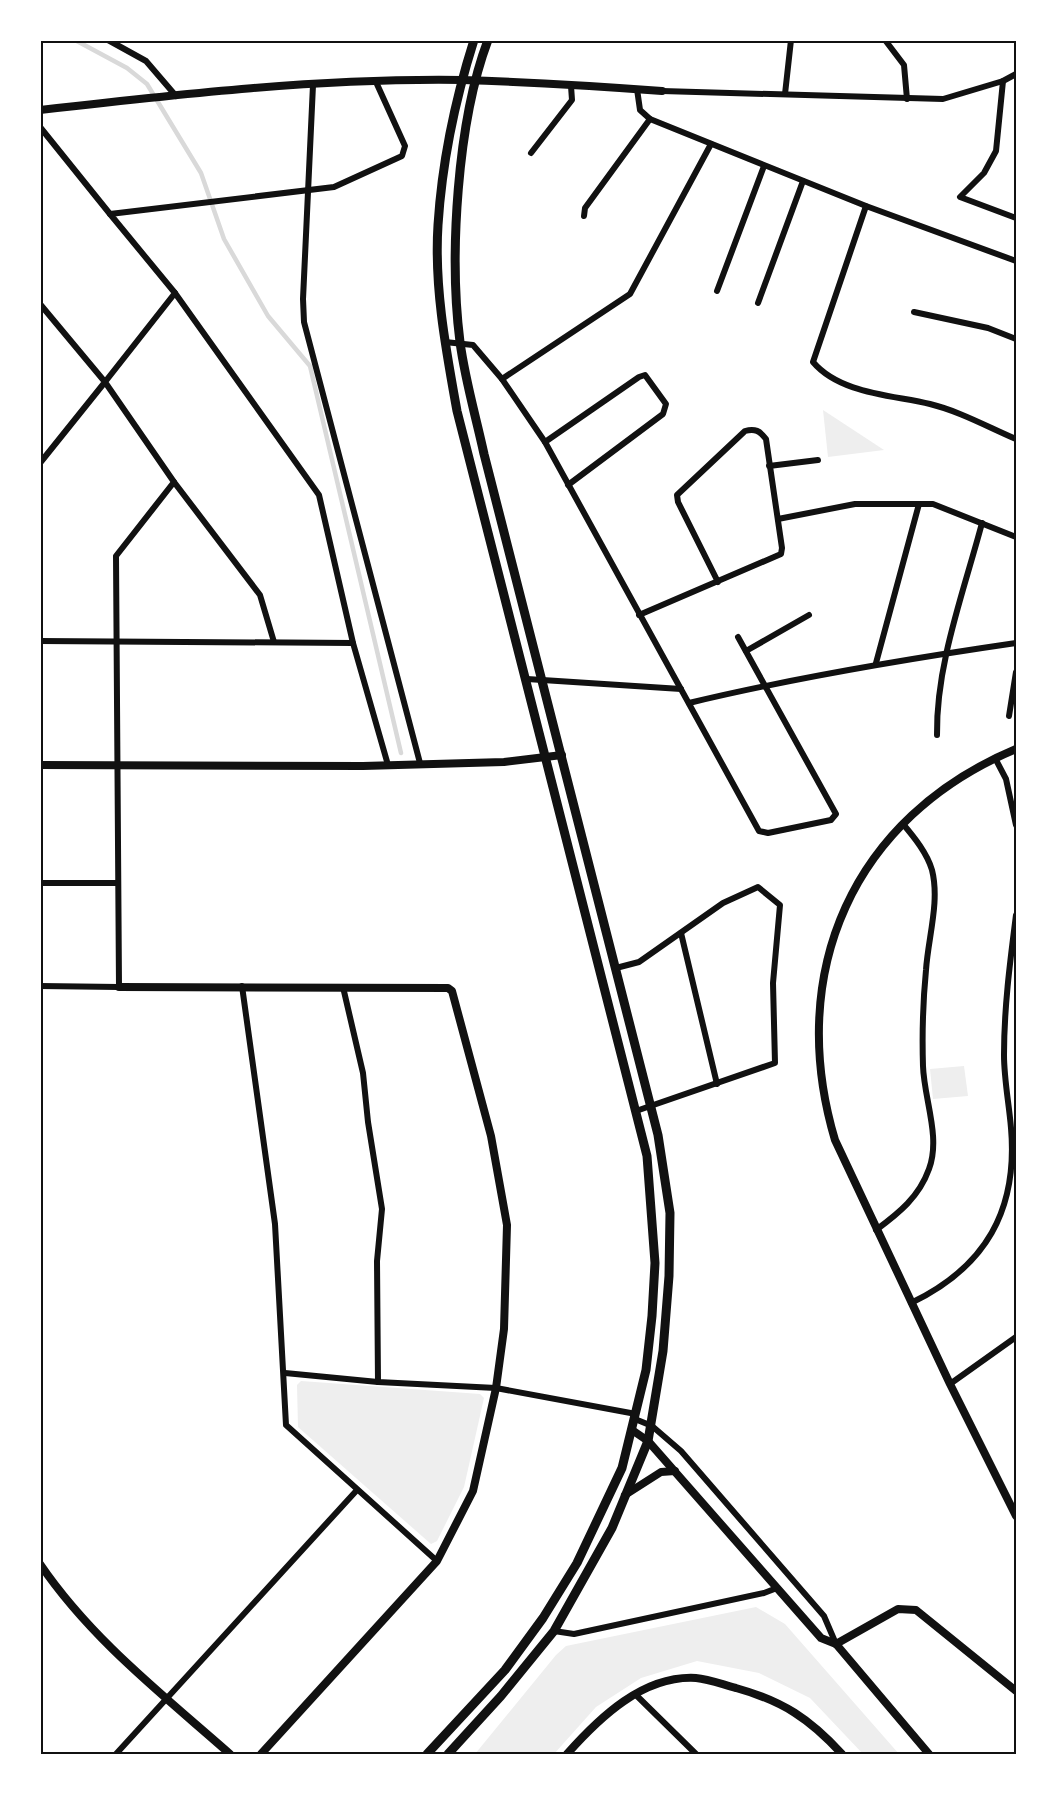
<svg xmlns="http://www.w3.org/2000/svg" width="1057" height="1795" font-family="Arial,sans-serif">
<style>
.green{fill:#eee}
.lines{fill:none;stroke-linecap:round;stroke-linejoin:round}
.stream{stroke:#d9d9d9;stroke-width:4.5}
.minor{stroke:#111;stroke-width:6}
.tertiary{stroke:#111;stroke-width:8}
.secondary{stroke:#111;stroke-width:9}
.neatline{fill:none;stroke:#111;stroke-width:2}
</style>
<rect width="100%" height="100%" fill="#fff"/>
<g class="green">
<polygon points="823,410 884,450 828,457"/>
<polygon points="964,1066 968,1096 933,1099 930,1069"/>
<polygon points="301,1381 480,1394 484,1398 464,1487 437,1541 431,1544 298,1427 297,1385"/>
<polygon points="756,1607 785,1624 899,1754 863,1754 810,1698 759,1673 697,1661 641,1678 596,1707 554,1754 475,1754 556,1655 566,1646"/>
</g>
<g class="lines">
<polyline class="stream" points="75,40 127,68 147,84 201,173 224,239 268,316 310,366 401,753"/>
<g class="minor">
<polyline points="108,40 146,61 176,96"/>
<polyline points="885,40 904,65 907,99"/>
<polyline points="1003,81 996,151 984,173 960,197 1016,218"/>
<polyline points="313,85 303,299 304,322 420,763"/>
<polyline points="637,89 640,110 650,119 866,206 1016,261"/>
<polyline points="662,91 943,99 1003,81 1016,74"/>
<polyline points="785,94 791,40"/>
<polyline points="40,127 110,214"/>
<polyline points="531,153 572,100 571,86"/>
<path d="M866 206 813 362C840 394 893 395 930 404 959 411 988 427 1016 439"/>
<polyline points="584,216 585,208 650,119"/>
<polyline points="717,291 764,166"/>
<polyline points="175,293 319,495 353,643"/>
<polyline points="758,303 803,181"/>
<polyline points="40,304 105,382 40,463"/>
<polyline points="914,312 988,328 1016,339"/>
<polyline points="445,342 473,345 502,379 545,442 759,831 768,833 831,820 836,814 738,637"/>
<polyline points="502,379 630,294 711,144"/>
<polyline points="545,442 639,377 645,375 666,404 663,414 568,485"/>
<polyline points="769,466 818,460"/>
<polyline points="174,482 260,595 274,642"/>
<polyline points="778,519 855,504 933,504 1016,537"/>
<path d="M639 615 781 554 782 548 766 439C760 431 755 428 745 431L677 495 678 502 718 582"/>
<polyline points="40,641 353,643 388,765"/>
<polyline points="746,651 809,615"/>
<polyline points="876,663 919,504"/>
<polyline points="527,679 681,689"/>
<path d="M689 703C797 677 906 659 1016 643"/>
<polyline points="1009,716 1016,672"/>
<path d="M937 735C936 664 964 591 982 523"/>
<polyline points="995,758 1006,779 1016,825"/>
<polyline points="40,883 118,883"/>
<polyline points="681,933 717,1084"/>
<polyline points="616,968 639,962 723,903 758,887 780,905 773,983 775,1063 636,1111"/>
<polyline points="40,986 119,987 116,556 174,482 105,382 175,293 110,214 334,187 402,156 405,146 376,82"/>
<polyline points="242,986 275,1224 286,1425 437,1561"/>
<polyline points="343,987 363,1073 368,1122 382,1209 377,1261 378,1382"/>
<path d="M876 1230C899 1213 919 1197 929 1169 941 1137 924 1099 923 1066 922 1034 923 1001 926 970 928 938 940 902 932 870 927 853 914 837 903 824"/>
<path d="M911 1303C986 1267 1018 1210 1011 1128 1009 1104 1004 1079 1004 1055 1004 1008 1010 962 1016 915"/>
<polyline points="285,1373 378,1382 496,1388 636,1414"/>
<polyline points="950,1384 1016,1337"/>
<polyline points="635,1419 652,1426 681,1451 824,1616 836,1644"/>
<polyline points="554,1631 574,1634 764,1593 777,1588"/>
<polyline points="636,1695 696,1754"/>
<polyline points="116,1754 357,1490"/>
</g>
<g class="tertiary">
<path d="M40 110C180 94 322 78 462 80 529 82 596 86 662 91"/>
<path d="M1016 749C853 817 785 972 835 1140L950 1384 1016 1516"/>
<polyline points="40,765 363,766 504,762 562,755"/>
<polyline points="119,987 448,988 452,991 491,1136 507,1225 504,1329 496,1388 473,1491 437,1561 261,1754"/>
<polyline points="632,1430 648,1441 821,1638 836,1644 929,1754"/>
<polyline points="625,1495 661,1472 675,1471"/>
<path d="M40 1564C91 1639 162 1694 230 1754"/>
<polyline points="836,1644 898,1609 916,1610 1016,1691"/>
<path d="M567 1754C599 1718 643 1675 696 1678 709 1679 724 1685 736 1688 783 1701 810 1719 842 1754"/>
</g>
<g class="secondary">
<path d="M427 1754 505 1670 543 1618 577 1563 622 1468 646 1370 652 1316 655 1263 647 1156 457 411C446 350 434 287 438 225 442 162 455 100 474 40"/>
<path d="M448 1754 501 1696 554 1631 612 1528 648 1441 663 1351 669 1276 670 1213 658 1135 484 454C476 417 465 380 460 342 449 256 457 122 488 40"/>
</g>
</g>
<rect width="1057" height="1795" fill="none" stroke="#ffffff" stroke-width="84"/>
<rect x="42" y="42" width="973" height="1711" class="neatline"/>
</svg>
